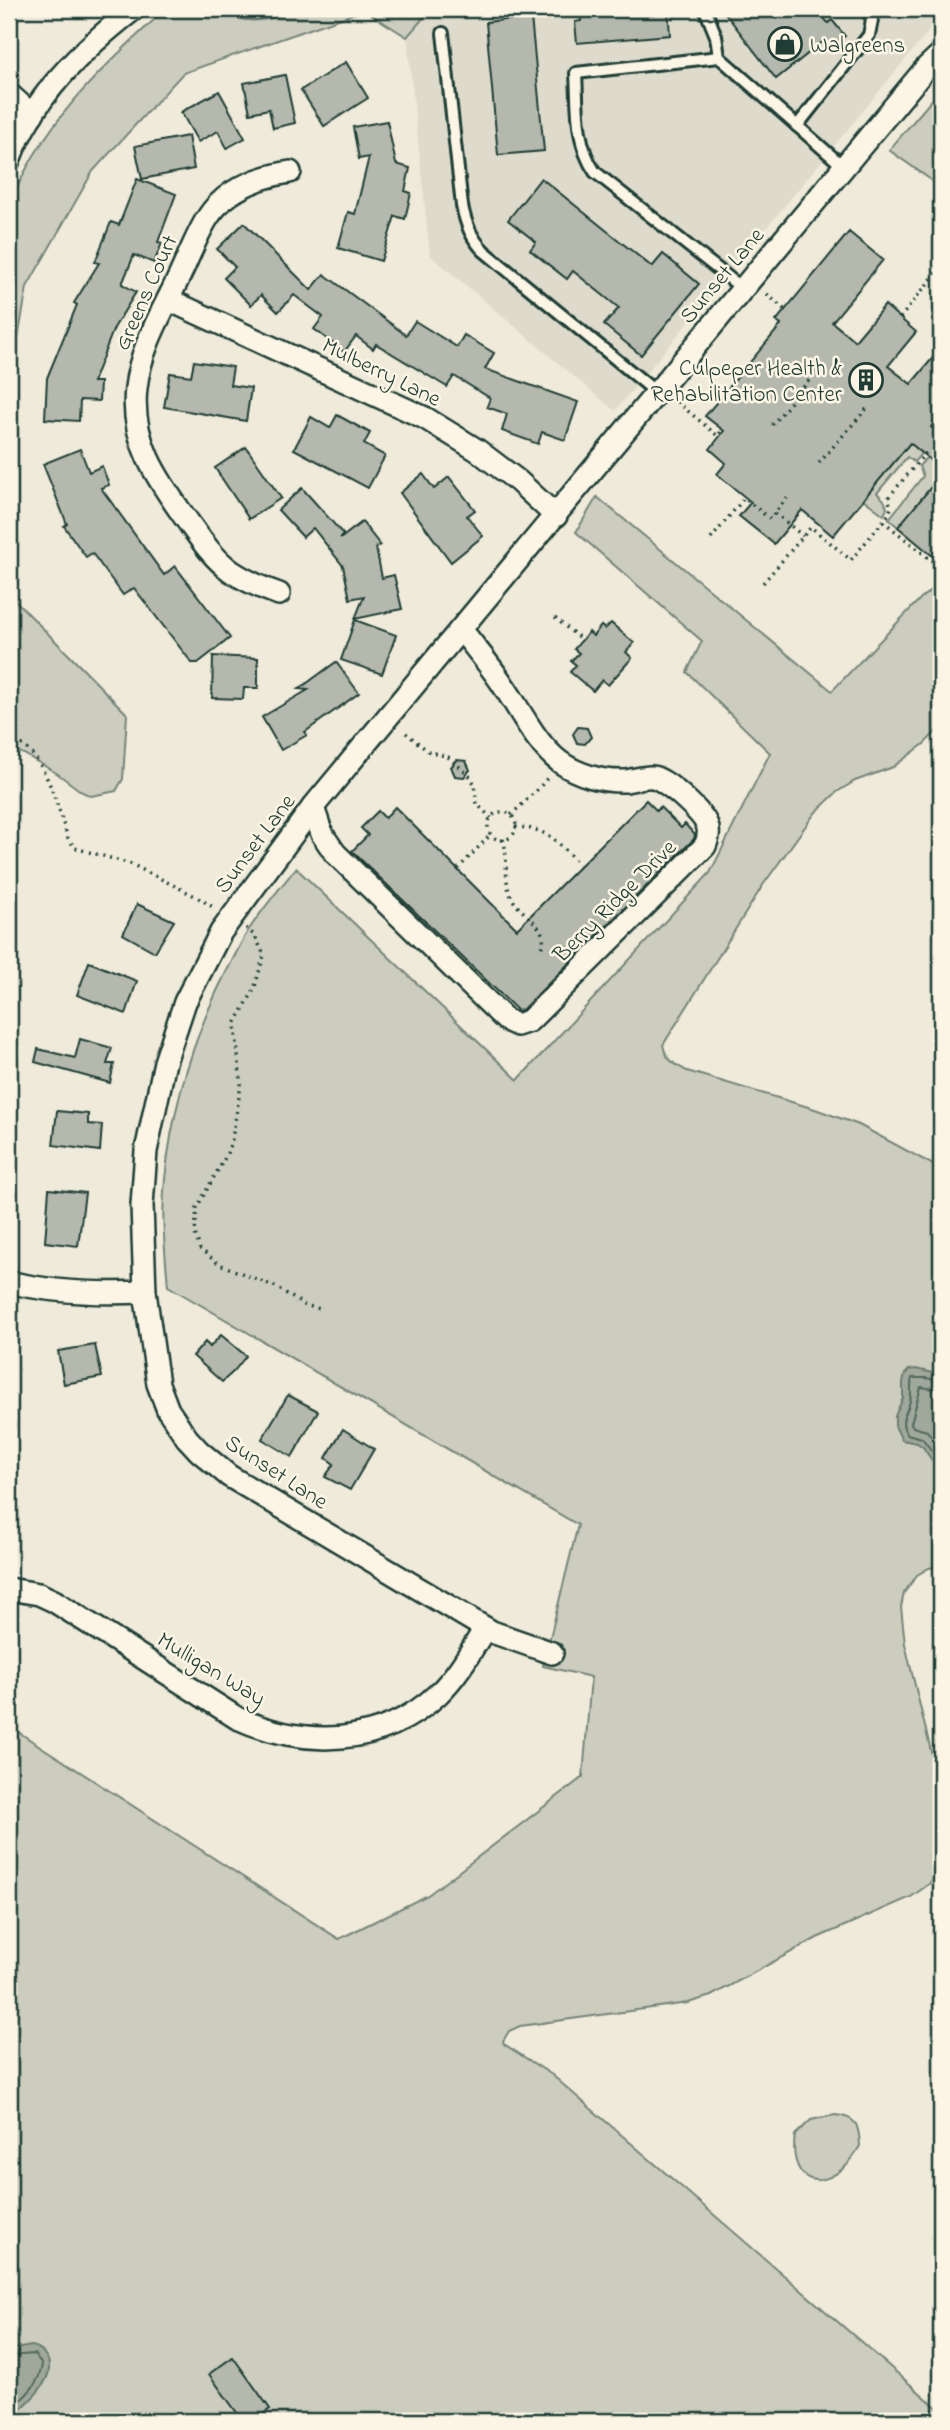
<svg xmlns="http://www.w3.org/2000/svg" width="950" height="2430" font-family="'Indie Flower',sans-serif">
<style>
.built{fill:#dedbcc}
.green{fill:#cccdbf;stroke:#76857a;stroke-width:2}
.water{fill:#9fa89a;stroke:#6c7d71;stroke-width:2}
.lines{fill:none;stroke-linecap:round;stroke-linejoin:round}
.shore{stroke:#52685d;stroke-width:2}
.building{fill:#b5b9ad;stroke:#1f3d34;stroke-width:2}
.service-casing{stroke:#1f3d34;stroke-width:16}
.minor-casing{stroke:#1f3d34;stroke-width:26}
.path{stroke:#1f3d34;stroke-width:3.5;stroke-dasharray:2 5;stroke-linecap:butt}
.service{stroke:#fcf5e5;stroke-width:10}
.minor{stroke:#fcf5e5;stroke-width:21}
.labels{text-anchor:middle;stroke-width:5;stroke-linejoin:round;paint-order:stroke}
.poi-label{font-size:23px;fill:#1f3d34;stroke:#fcf5e5;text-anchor:start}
.street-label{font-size:23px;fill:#1f3d34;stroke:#fcf5e5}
</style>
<rect width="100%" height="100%" fill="#efeada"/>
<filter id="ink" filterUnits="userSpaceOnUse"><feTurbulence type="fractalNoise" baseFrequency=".0143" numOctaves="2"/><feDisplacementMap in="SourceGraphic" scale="14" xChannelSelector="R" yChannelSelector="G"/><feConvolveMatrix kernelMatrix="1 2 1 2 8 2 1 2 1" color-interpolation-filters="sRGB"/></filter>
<g filter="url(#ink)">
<polygon class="built" points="431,9 929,9 931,18 929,31 615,411 430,255 407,37"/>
<g class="green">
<path d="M166 9H225C238 26 275 21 291 9H431L407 37 364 10 183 73 93 171 27 287 9 390V209C35 130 106 63 166 9Z"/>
<polygon points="941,89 941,187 889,150"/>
<polygon points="915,437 927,447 914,462 907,457 877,493 884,500 887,508 884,515 863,499"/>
<polygon points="927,457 941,469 941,475 898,527 889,519 923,476 919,466"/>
<path d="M597 497 832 691 921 598 941 582V727L924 744 893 767 855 781 837 792 815 813 763 885 663 1045C666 1060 674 1064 687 1071L815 1109 859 1125 941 1169V1566L929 1568 917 1575 904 1593 901 1607 905 1644 935 1768 941 1853 939 1871 929 1884 911 1897 817 1938 711 1996 688 2003 520 2026 509 2031 503 2041 504 2044 552 2075 941 2411V2421H9V1726L339 1939 428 1895 583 1777 591 1677 543 1666 578 1525 168 1286C165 1250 161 1215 165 1179 173 1103 196 1028 232 961 238 950 243 938 250 928 264 907 280 888 296 868L518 1080 710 873 770 753 687 672 702 641 576 532Z"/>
<polygon points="9,594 127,714 123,779 116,791 91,796 82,792 58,774 24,754 9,749"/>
<path d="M835 2115C857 2117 859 2125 860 2146 856 2152 852 2160 847 2165 814 2196 789 2176 795 2135L811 2120Z"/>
</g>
<g class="water">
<path d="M225 9H291C275 21 238 27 225 9Z"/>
<polygon points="916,1369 941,1375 941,1474 923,1447 917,1443 902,1440 895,1426 895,1416 903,1398 903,1382 905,1374 909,1370"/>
<path d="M31 2346C38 2347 41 2349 45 2355 62 2377 23 2407 9 2420V2350Z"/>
</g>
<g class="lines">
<g class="shore">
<path d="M941 1381 926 1378H912C910 1385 912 1393 910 1401 907 1414 898 1420 907 1434L922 1438 941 1463"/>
<polyline points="941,1390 921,1387 911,1423 913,1427 927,1431 941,1448"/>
<path d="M9 2356 34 2354 42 2364C40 2385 24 2397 9 2411"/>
</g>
</g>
<g class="building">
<polygon points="580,9 668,9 670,35 577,43 575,22 581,21"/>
<polygon points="722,9 817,9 828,23 832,20 845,36 830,47 825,40 776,79"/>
<polygon points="531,17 544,151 498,155 486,22"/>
<polygon points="346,62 368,98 324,126 301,90"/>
<polygon points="285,75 295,123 273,128 269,109 250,113 244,83"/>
<polygon points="219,91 245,138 227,148 218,131 198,142 181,112"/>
<polygon points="387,121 396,164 410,168 405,191 411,193 405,219 395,216 381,261 338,248 348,212 355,214 369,157 359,159 353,127"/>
<polygon points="188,136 194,169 142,179 135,146"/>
<polygon points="541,178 652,267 663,254 699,284 641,355 604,325 619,308 573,271 567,279 530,250 536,242 508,220"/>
<polygon points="137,179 176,194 158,242 162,243 154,263 134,255 122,284 136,292 114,328 93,382 100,382 99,401 80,400 79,421 45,419 47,378 77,305 74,303 99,263 95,262 111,222 119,225"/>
<polygon points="244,223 311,290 324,274 406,335 415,321 457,347 464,335 494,353 485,369 578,402 565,440 542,432 538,444 502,431 507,414 487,407 490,398 454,376 447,387 376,344 373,349 356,336 344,352 314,329 323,317 294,295 278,312 261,295 251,305 224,278 235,267 217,249"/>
<polygon points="849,232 883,260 832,322 855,341 885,305 916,332 888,366 911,384 941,348 941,414 931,427 941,435 941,469 910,443 833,536 802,510 774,544 739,516 751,502 717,474 726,463 710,449 724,431 705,416 781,325 776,321"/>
<polygon points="194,361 233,367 230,385 251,388 246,421 164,407 170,373 191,376"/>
<polygon points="337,415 370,433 364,444 385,456 368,488 294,449 311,417 330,428"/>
<polygon points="246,447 281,498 249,519 215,468"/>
<polygon points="80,449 89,472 102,466 109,485 101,488 164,575 175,566 230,638 198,663 192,663 134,588 123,595 92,553 86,557 64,526 67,524 43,464"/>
<polygon points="423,474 434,489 449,477 475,510 467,516 483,536 451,562 400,493"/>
<polygon points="941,475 941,547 934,557 898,527"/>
<polygon points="302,488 343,534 340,539 362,522 380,545 376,548 382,578 394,575 402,609 355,619 364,596 350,599 343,566 313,528 303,537 278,510"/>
<polygon points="355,620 396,635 382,674 341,660"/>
<polygon points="611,623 634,643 626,652 632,658 608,685 602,680 593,691 570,672 576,665 571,661 579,653 574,649 589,632 593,636 601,626 605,629"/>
<polygon points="213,656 258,658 258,688 244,688 243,699 212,698"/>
<polygon points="336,662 359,693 305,732 307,735 281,750 262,717 308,690 299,689"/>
<polygon points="578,727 587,728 591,737 585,744 577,743 573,734"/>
<polygon points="457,760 466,761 470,770 464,777 455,776 451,767"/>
<polygon points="646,800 657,811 660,807 681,828 685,824 695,835 694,839 522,1010 518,1011 352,851 368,835 361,828 378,811 385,818 395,807 517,929"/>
<polygon points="137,904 174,921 155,952 123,934"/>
<polygon points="89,962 137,981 126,1014 77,995"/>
<polygon points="80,1039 112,1048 107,1064 114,1064 110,1083 35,1062 38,1049 75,1058"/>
<polygon points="57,1111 88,1114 88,1124 102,1125 100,1151 53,1145"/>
<polygon points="49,1189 85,1193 78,1246 45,1242"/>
<polygon points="221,1335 246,1356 234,1371 222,1382 193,1356 205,1342 210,1347"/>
<polygon points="95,1345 102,1377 64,1384 58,1351"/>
<polygon points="288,1395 318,1411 292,1457 262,1439"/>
<polygon points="343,1429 374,1449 350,1490 325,1477 334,1464 326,1458"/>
<polygon points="233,2357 270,2409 253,2421 243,2421 209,2374"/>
</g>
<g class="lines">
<g class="service-casing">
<g id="service">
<polyline points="705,9 716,36 719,57 845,168"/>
<path d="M443 33 462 206C466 224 471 238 484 251L657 393"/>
<path d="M719 57 576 73C578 106 575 143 595 172L743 289"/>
<polyline points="797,126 869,35 872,20 867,9"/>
</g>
</g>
<g class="minor-casing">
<g id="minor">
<polyline points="9,94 32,115"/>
<path d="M9 160C33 97 82 49 134 9"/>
<polyline points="169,300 425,418 477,450 518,481 556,516"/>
<path d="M279 594C262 588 246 581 231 571 212 557 199 537 186 519 157 479 130 440 136 388 140 348 163 311 180 275 189 256 197 234 208 217 226 189 259 177 290 172"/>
<path d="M313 807 322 834 335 853 506 1020 517 1025 529 1021 705 846C708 839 710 832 707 825 703 813 665 778 652 777 644 776 634 780 626 781 603 782 578 775 560 762 535 743 521 711 503 685 491 666 475 648 461 629"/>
<path d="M9 1282C53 1293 99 1294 145 1292"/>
<path d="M9 1589 39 1594 54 1601 237 1718C304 1748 382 1747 438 1694 458 1675 471 1651 485 1628"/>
<polyline points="552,1653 492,1632 229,1476 199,1451 187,1438 168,1410 158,1384 145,1292 142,1205 146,1151 165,1062 185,1002 221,932 313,807 926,68 941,54"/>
</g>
</g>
<g class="path">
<polyline points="935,92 941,100"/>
<polyline points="767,294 785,310"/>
<polyline points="900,318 941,267"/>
<polyline points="677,402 718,436 722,430"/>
<polyline points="772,425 820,367"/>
<polyline points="936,431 941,425"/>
<polyline points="819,463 869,406"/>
<polyline points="775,513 803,536"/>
<polyline points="883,521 941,568"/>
<polyline points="711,539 744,498 770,519 787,498"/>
<polyline points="763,583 811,527 851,560 889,514 891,507 888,498 929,449"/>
<polyline points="555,618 582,640"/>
<polyline points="406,733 428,751 448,757 468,774 474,783 477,804 491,818"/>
<path d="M9 738C46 750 56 805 68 838L75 848 131 864 197 897 216 909"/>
<circle cx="502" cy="826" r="14"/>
<polyline points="511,815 539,788 548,777"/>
<path d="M515 827C549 828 559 843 580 866"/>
<path d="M503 839C510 861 501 883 515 903 525 917 554 931 539 951"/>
<polyline points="458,869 491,834"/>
<polyline points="246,928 255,936 264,955 254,990 235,1024 241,1085 232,1139 226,1156 197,1207 195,1233 200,1249 219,1264 276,1287 304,1305 320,1309"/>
</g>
<use href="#service" class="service"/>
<use href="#minor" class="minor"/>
</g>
</g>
<defs>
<g id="shop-ring" transform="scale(1.75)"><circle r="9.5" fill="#fcf5e5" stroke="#1f3d34" stroke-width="1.5"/><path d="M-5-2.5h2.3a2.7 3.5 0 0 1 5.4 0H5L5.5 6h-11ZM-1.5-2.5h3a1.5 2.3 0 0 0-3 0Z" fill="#1f3d34"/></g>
<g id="building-ring" transform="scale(1.75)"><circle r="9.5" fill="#fcf5e5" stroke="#1f3d34" stroke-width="1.5"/><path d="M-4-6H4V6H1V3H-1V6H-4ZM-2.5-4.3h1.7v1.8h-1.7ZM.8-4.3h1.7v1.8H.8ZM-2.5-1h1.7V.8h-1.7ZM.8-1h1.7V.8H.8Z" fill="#1f3d34"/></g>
</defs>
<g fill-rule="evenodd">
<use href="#shop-ring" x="785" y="44"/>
<use href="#building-ring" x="866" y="380"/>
</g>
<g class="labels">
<g class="poi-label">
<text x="810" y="52">Walgreens</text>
<text x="842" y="375" text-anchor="end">Culpeper Health &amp;<tspan x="842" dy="26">Rehabilitation Center</tspan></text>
</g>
<g class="street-label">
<text transform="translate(721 275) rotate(-50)" y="8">Sunset Lane</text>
<text transform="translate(145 292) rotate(-66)" y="8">Greens Court</text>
<text transform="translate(382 371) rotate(26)" y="8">Mulberry Lane</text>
<text transform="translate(254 843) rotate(-53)" y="8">Sunset Lane</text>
<text transform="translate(614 900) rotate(-45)" y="8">Berry Ridge Drive</text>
<text transform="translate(277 1471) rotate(33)" y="8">Sunset Lane</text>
<text transform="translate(212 1668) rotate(31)" y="8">Mulligan Way</text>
</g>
</g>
<rect width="950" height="2430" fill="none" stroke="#fcf5e5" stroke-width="35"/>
<rect x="18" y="18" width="915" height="2395" fill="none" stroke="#1f3d34" stroke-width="2.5" filter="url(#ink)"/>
</svg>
